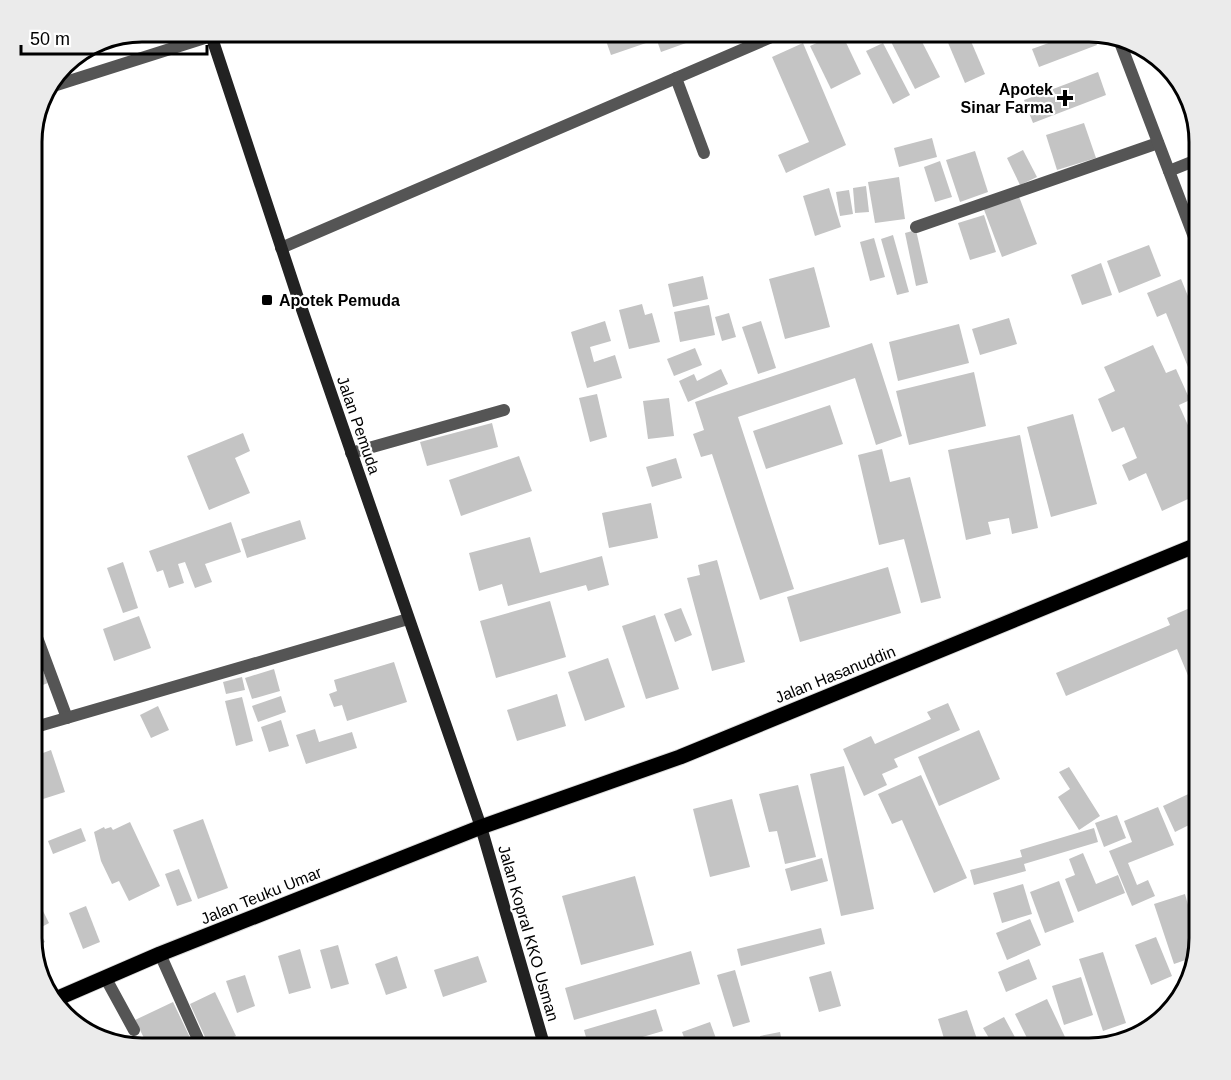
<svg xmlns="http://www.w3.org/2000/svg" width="1231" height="1080" font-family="Arial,sans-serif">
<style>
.building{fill:#c4c4c4}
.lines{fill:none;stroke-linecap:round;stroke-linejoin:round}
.primary-casing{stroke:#dbdbdb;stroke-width:17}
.service{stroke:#555;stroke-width:12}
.minor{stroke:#555;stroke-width:12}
.tertiary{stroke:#555;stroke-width:12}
.secondary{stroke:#222;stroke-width:12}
.primary{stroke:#000;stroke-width:15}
.poi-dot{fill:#000;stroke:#fff;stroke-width:2}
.labels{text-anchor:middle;stroke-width:4.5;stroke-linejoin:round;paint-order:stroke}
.poi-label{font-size:16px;font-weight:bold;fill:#000;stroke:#fff;text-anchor:end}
.street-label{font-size:16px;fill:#000;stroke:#fff}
.rim{fill:none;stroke:#000;stroke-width:3}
</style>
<rect width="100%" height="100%" fill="#fff"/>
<g class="building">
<polygon points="603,32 645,32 649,42 611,55"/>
<polygon points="654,32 682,32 686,43 661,52"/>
<polygon points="841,32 861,74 831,89 810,46"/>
<polygon points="886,32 917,32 940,77 915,89"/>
<polygon points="926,32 949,32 930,40"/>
<polygon points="960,32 967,32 985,74 965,83 946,38"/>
<polygon points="1079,32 1092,32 1097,45 1039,67 1032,49"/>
<polygon points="803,43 846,145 786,173 778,155 809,142 772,57"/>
<polygon points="883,43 910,95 893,104 866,51"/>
<polygon points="1098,72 1106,95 1033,123 1024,100"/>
<polygon points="1084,123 1096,158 1057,170 1046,135"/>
<polygon points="932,138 937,157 899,167 894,148"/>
<polygon points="1023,150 1037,177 1020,185 1007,158"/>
<polygon points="975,151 988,192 960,202 946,160"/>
<polygon points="940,161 952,197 935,202 924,167"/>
<polygon points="899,177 905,219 875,223 868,182"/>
<polygon points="866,186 869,212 855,213 853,188"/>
<polygon points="829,188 841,227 815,236 803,196"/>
<polygon points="849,190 853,214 840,216 836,192"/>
<polygon points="1018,194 1037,244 1002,257 983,207"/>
<polygon points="984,215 996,252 970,260 958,223"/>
<polygon points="916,230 928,283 916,286 905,233"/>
<polygon points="893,235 909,292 897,295 881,239"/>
<polygon points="874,238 885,277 870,281 860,242"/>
<polygon points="1149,245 1161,276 1119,293 1107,261"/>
<polygon points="1101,263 1112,295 1082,305 1071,275"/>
<polygon points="814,267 830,327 785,339 769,279"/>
<polygon points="703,276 708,299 673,307 668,284"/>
<polygon points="1181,279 1199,323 1199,368 1190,372 1166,313 1157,317 1147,293"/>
<polygon points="642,304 645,315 652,313 660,342 629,349 619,310"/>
<polygon points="709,305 715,335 680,342 674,312"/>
<polygon points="729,313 736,337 722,341 715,317"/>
<polygon points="1009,318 1017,344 980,355 972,329"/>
<polygon points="605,321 611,341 590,347 594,362 615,355 622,378 587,388 571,332"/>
<polygon points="761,321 776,368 758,374 742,327"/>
<polygon points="959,324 969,363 898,381 889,342"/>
<polygon points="872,343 902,436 876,445 855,378 738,417 794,589 760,600 712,454 701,457 693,434 704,430 695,402"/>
<polygon points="1153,345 1166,373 1176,369 1190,400 1179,405 1191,432 1199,428 1199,494 1162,511 1146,473 1129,481 1122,465 1137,458 1124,427 1112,432 1098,399 1115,391 1104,367"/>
<polygon points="695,348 702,365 674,376 667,359"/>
<polygon points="721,369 728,384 688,402 679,381 694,374 697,381"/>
<polygon points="974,372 986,426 909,445 896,391"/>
<polygon points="597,394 607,437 590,442 579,398"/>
<polygon points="669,398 674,436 648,439 643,401"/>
<polygon points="830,405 843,444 766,469 753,431"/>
<polygon points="1073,414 1097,504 1051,517 1027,427"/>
<polygon points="492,423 498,447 427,466 420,442"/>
<polygon points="243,433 250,451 235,458 250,493 209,510 187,456"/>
<polygon points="1020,435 1038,528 1012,534 1009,518 988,522 991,534 966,540 948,450"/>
<polygon points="882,449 890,482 910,477 941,598 921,603 904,539 879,545 858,455"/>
<polygon points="519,456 532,491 461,516 449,480"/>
<polygon points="676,458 682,478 652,487 646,467"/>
<polygon points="651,503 658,538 609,548 602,513"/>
<polygon points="300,520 306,539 247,558 241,539"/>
<polygon points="231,522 241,552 205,564 212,582 195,588 185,562 178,564 184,583 169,588 163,570 157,572 149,551"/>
<polygon points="530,537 540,573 602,556 609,585 588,591 586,585 508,606 502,584 479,591 469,553"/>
<polygon points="717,560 745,662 712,671 687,578 700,575 698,565"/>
<polygon points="123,562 138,608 123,613 107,568"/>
<polygon points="888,567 901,613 800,642 787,597"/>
<polygon points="550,601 566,657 496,678 480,621"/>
<polygon points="1199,604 1199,702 1177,649 1066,696 1056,673 1170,625 1167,618"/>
<polygon points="681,608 692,635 675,642 664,614"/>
<polygon points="655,615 679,689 646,699 622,626"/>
<polygon points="139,616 151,648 114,661 103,629"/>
<polygon points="34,649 48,683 32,689 32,650"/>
<polygon points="608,658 625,707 585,721 568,672"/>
<polygon points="394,662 407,702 347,721 342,705 334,707 329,694 337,691 334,680"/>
<polygon points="274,669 280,691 252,699 245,678"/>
<polygon points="242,677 245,690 226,694 223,682"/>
<polygon points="557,694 566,726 517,741 507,710"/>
<polygon points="281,696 286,712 258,722 252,706"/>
<polygon points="242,697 253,741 236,746 225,701"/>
<polygon points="948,703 960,730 894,759 898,767 882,774 887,785 864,796 843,749 871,736 875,744 931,719 927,712"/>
<polygon points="158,706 169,730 151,738 140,715"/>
<polygon points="281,720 289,746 269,752 261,727"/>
<polygon points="315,729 319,742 352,732 357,748 306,764 296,735"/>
<polygon points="979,730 1000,779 939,806 918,757"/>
<polygon points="51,750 65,792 43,799 32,757"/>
<polygon points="844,766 874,909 841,916 810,774"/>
<polygon points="1069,767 1100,816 1079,830 1058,797 1070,789 1059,772"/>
<polygon points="921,775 967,878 934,893 902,820 892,824 878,794"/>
<polygon points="798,785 816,857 785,864 777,831 769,832 759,794"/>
<polygon points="1199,789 1199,820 1175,832 1163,806"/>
<polygon points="732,799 750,867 710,877 693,809"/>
<polygon points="1158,807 1174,845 1128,863 1137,885 1148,880 1155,896 1132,906 1109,851 1132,842 1124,821"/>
<polygon points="1117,815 1126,838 1104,847 1095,823"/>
<polygon points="203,819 228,888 198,899 173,830"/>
<polygon points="130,822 160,886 129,901 119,881 112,884 101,861 94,832 104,827 105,829 111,827 113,830"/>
<polygon points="81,828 86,841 53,854 48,841"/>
<polygon points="1094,828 1098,842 1024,864 1026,871 974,885 970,870 1022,857 1020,850"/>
<polygon points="1083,853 1096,884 1118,875 1125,893 1078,912 1065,879 1075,875 1069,859"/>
<polygon points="822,858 828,881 791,891 785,869"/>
<polygon points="179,869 192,901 177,906 165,874"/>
<polygon points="635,876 654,945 581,965 562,896"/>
<polygon points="1059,881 1074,922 1045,933 1030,892"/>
<polygon points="1023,884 1032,914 1002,923 993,893"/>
<polygon points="34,893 49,923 38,929 45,942 33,948 32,894"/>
<polygon points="1185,894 1199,945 1194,957 1174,964 1154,904"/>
<polygon points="86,906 100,942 83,949 69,913"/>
<polygon points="1030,919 1041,945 1007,960 996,933"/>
<polygon points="821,928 825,944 741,966 737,949"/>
<polygon points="1156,937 1172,976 1151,985 1135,945"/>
<polygon points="338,945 349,984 331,989 320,950"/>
<polygon points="300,949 311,988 289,994 278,956"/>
<polygon points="691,951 700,984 574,1020 565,988"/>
<polygon points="1103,952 1126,1023 1103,1031 1079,959"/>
<polygon points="397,956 407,988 386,995 375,964"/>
<polygon points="478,956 487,982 443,997 434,970"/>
<polygon points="1029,959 1037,979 1006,992 998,972"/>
<polygon points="735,970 750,1022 733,1027 717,975"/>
<polygon points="831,971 841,1006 819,1012 809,977"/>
<polygon points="245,975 255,1006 237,1013 226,981"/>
<polygon points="1081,977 1093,1015 1064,1025 1052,986"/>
<polygon points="215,992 236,1036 210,1048 190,1004"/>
<polygon points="1047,999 1065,1037 1040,1048 1032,1048 1015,1014"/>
<polygon points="173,1002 195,1048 149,1048 135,1020"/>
<polygon points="656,1009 663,1031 605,1048 589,1048 584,1030"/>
<polygon points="967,1010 980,1048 947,1048 938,1019"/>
<polygon points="1004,1017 1017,1041 1008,1045 1010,1048 995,1048 983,1028"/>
<polygon points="710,1022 718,1044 708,1048 688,1048 682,1032"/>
<polygon points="780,1032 782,1042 816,1037 818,1048 762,1048 760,1036"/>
</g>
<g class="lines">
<g class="primary-casing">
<polyline id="primary" points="56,999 160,954 481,827 680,757 1199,544"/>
</g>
<g class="service">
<polyline points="1176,77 1196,126"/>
<polyline points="1169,171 1199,159"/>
<polyline points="160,954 202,1048"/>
</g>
<g class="minor">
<polyline points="676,78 704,153"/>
<polyline points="47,88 211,36"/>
<polyline points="916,227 1158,143"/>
<polyline points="281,248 783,32"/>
<polyline points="351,453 504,410"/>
<polyline points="32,624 67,718"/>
<polyline points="32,728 408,619"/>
<polyline points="105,977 134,1030"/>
<polyline points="1123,1042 1137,1037"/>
</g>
<polyline class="tertiary" points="1118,37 1199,250"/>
<polyline class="secondary" points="210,32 297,295 481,827 545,1048"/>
<use href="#primary" class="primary"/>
</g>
<g class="poi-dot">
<path d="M1062 89h6v6h6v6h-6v6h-6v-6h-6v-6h6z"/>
<rect x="261" y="294" width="12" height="12" rx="3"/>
</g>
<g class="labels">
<g class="poi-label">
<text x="1053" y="95">Apotek<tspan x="1053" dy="18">Sinar Farma</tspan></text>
<text x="279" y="306" text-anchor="start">Apotek Pemuda</text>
</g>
<g class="street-label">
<text transform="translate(359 425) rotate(71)" y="6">Jalan Pemuda</text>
<text transform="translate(835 674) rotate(-22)" y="6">Jalan Hasanuddin</text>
<text transform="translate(261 895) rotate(-22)" y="6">Jalan Teuku Umar</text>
<text transform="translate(529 933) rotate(74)" y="6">Jalan Kopral KKO Usman</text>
</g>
</g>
<path d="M0 0H1231V1080H0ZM142 42H1089A100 100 0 0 1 1189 142V938A100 100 0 0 1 1089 1038H142A100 100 0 0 1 42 938V142A100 100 0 0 1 142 42Z" fill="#ebebeb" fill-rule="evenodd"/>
<path class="rim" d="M142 42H1089A100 100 0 0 1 1189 142V938A100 100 0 0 1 1089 1038H142A100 100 0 0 1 42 938V142A100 100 0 0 1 142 42Z"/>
<path d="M21 45v9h186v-9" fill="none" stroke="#000000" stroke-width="3"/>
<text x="30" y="45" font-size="18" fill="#000000" stroke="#ffffff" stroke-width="4.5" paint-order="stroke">50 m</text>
</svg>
